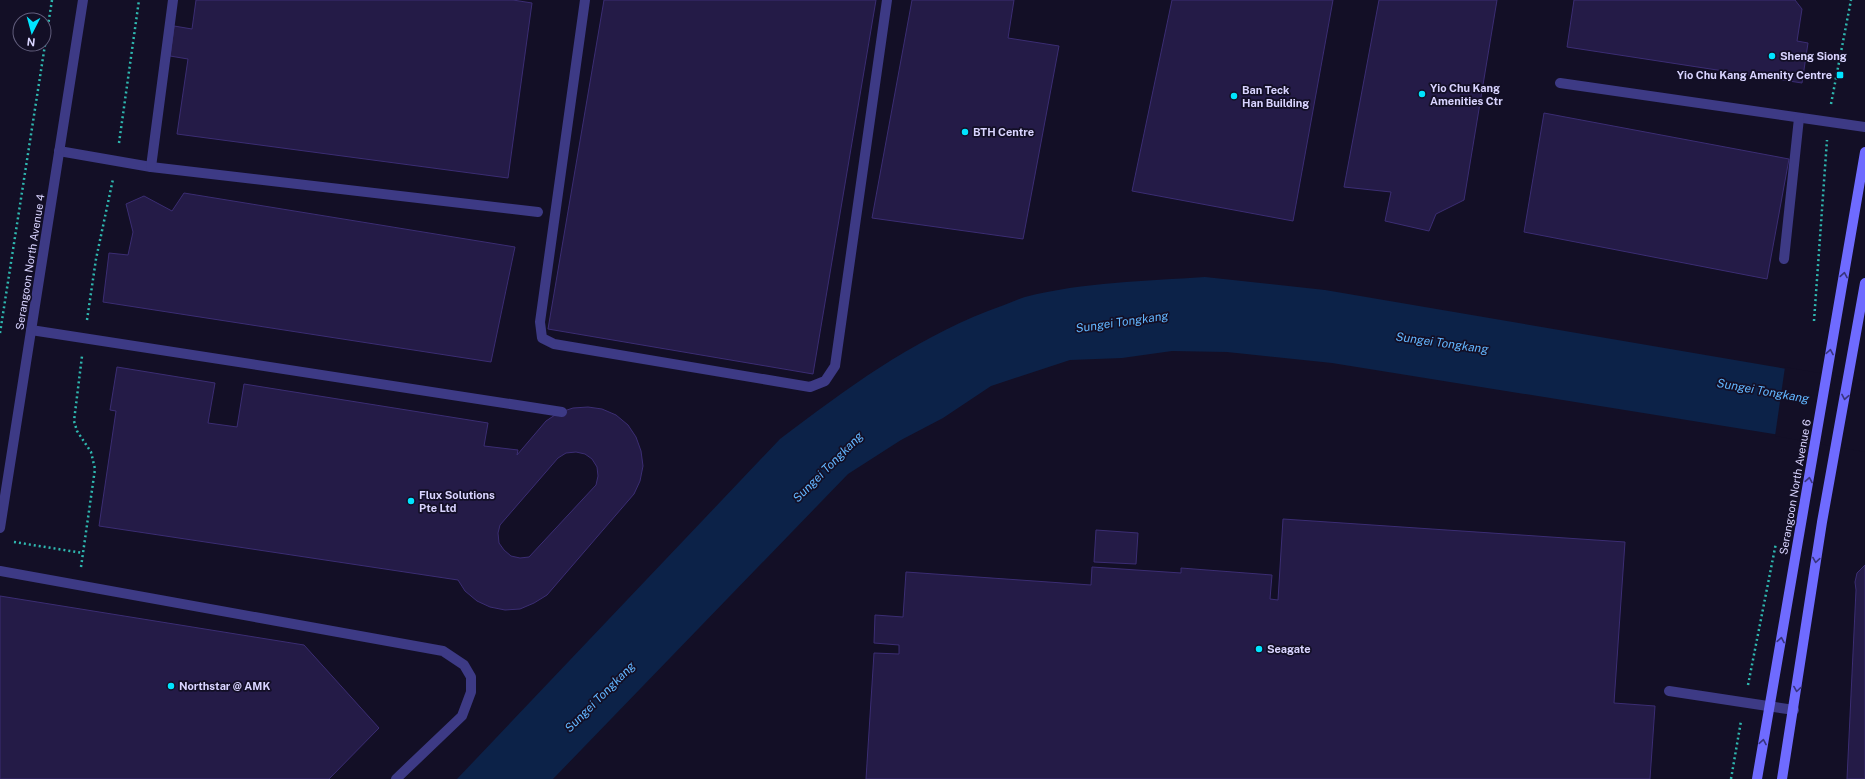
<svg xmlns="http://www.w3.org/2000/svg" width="1865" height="779" font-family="'Public Sans',sans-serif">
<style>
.water{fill:#0c2248}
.pier{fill:#130f26}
.building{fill:#241b47;stroke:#3b2d73;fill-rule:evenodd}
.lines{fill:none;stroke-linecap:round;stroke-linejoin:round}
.path{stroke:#2fb8b0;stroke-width:2.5;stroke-dasharray:2 3;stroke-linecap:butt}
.lane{stroke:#3d3a85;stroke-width:10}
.street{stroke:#3d3a85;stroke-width:10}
.secondary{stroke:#6f6bff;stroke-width:10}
.oneway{stroke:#38347d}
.poi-dot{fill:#00e5ff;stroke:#130f26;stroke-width:1.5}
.labels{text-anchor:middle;stroke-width:3.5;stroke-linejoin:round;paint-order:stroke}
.poi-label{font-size:11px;font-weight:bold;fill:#d9d4ff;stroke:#130f26;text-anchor:start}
.street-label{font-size:11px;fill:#d9d4ff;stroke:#130f26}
.water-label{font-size:12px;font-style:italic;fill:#62b6ff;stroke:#130f26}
</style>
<rect width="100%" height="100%" fill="#130f26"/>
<path class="water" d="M1205 277 1325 290 1793 370 1787 436 1332 363 1227 352 1172 351 1122 358 1070 360 991 386 943 418 901 440 848 474 553 779H457L780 439C846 389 911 341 988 311 1000 307 1013 301 1025 297 1084 282 1145 281 1205 277Z"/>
<polygon class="pier" points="1785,367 1865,381 1865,452 1775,436"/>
<g class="building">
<polygon points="196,0 513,0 532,3 508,178 177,134 188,59 170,56 174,26 192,29"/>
<polygon points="604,0 876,0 813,374 548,329"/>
<polygon points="912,0 1014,0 1008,38 1059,46 1023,239 872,218"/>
<polygon points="1172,0 1333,0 1293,221 1132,191"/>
<polygon points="1379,0 1497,0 1464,200 1436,214 1429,231 1385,221 1391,192 1344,187"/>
<polygon points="1574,0 1795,0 1802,9 1797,41 1808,43 1802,83 1567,47"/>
<polygon points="1544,113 1789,159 1767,279 1524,232"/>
<polygon points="184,193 515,247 491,362 103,302 109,253 128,255 133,232 126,204 144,196 172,211"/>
<path d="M117 367 215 383 208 423 237 427 244 384 488 423 484 446 518 450 517 455 546 421 558 413 573 408 588 407 602 409 616 415 628 425 636 437 641 451 643 466 640 481 634 494 547 595 534 603 520 609 505 610 490 607 477 601 465 591 458 580 99 526 116 411 110 410ZM576 452 585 454 592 459 597 467 598 476 596 485 529 557 520 558 511 556 504 550 499 543 498 533 500 525 558 458 566 453Z"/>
<polygon points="1283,519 1625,542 1614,703 1655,706 1650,779 866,779 874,653 899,654 899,645 874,643 875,615 903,617 906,572 1091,585 1092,567 1181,573 1181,568 1272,575 1270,599 1278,600"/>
<polygon points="1096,530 1138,533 1136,564 1094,562"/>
<polygon points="1865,565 1865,779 1847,779 1856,590 1855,582 1857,573"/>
<polygon points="0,596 304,645 379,728 329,779 0,779"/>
</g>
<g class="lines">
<g class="path">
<polyline points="1831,104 1851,0"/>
<polyline points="119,143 139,0"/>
<polyline points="87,320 96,259 113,179"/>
<polyline points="1814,321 1827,140"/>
<polyline points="0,333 52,0"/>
<polyline points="14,542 83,553"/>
<polyline points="81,567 95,469 91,452 77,431 74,421 82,356"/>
<polyline points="1748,685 1776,543"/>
<polyline points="1731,779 1741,721"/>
</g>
<g class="lane">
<polyline points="585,0 540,322 542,338 554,344 810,387 825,381 835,366 887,0"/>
<polyline points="1560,83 1865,127"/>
<polyline points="59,151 151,167 538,212"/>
<polyline points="151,167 173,0"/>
<polyline points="1784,259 1799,118"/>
<polyline points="31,330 562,412"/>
<polyline points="0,571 443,651 464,665 471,677 471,692 462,716 396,779"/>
<polyline points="1669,691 1794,710"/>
</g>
<polyline class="street" points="0,528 83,0"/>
<g class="secondary">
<polyline points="1757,779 1865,152"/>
<polyline points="1782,779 1822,522 1865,283"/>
</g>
</g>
<defs><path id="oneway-chevron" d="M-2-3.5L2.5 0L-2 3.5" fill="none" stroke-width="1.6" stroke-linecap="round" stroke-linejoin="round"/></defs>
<g class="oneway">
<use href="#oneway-chevron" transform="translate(1844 275) rotate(-80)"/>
<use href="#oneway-chevron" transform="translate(1830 352) rotate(-80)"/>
<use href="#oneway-chevron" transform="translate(1845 397) rotate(100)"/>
<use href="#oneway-chevron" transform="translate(1809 480) rotate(-80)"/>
<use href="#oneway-chevron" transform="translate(1816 560) rotate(99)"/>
<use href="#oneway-chevron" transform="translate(1781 640) rotate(-80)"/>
<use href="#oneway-chevron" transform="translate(1797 689) rotate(99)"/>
<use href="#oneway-chevron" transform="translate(1763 742) rotate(-80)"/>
</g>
<g class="poi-dot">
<circle cx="1772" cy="56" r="4"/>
<rect x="1836" y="71" width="8" height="8" rx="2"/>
<circle cx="1422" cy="94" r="4"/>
<circle cx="1234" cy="96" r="4"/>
<circle cx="965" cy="132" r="4"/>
<circle cx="411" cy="501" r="4"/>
<circle cx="1259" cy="649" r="4"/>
<circle cx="171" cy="686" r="4"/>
</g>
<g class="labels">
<g class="poi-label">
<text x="1780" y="60">Sheng Siong</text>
<text x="1832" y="79" text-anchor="end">Yio Chu Kang Amenity Centre</text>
<text x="1430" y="92">Yio Chu Kang<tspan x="1430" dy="13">Amenities Ctr</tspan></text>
<text x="1242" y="94">Ban Teck<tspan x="1242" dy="13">Han Building</tspan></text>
<text x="973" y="136">BTH Centre</text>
<text x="419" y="499">Flux Solutions<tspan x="419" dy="13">Pte Ltd</tspan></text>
<text x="1267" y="653">Seagate</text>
<text x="179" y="690">Northstar @ AMK</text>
</g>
<g class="street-label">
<text transform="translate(30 262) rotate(-81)" y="4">Serangoon North Avenue 4</text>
<text transform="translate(1795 487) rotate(-80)" y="4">Serangoon North Avenue 6</text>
</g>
<g class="water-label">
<text transform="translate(1122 322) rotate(-8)" y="4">Sungei Tongkang</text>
<text transform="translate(1442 343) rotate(8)" y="4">Sungei Tongkang</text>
<text transform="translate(1763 391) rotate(10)" y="4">Sungei Tongkang</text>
<text transform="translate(828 467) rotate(-45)" y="4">Sungei Tongkang</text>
<text transform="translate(600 697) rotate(-45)" y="4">Sungei Tongkang</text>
</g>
</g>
<g transform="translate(32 32) rotate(186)"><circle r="19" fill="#130f26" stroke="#625e7d"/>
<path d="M0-3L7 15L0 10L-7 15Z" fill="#00e5ff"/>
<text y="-6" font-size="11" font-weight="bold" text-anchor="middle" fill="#d9d4ff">N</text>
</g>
</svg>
